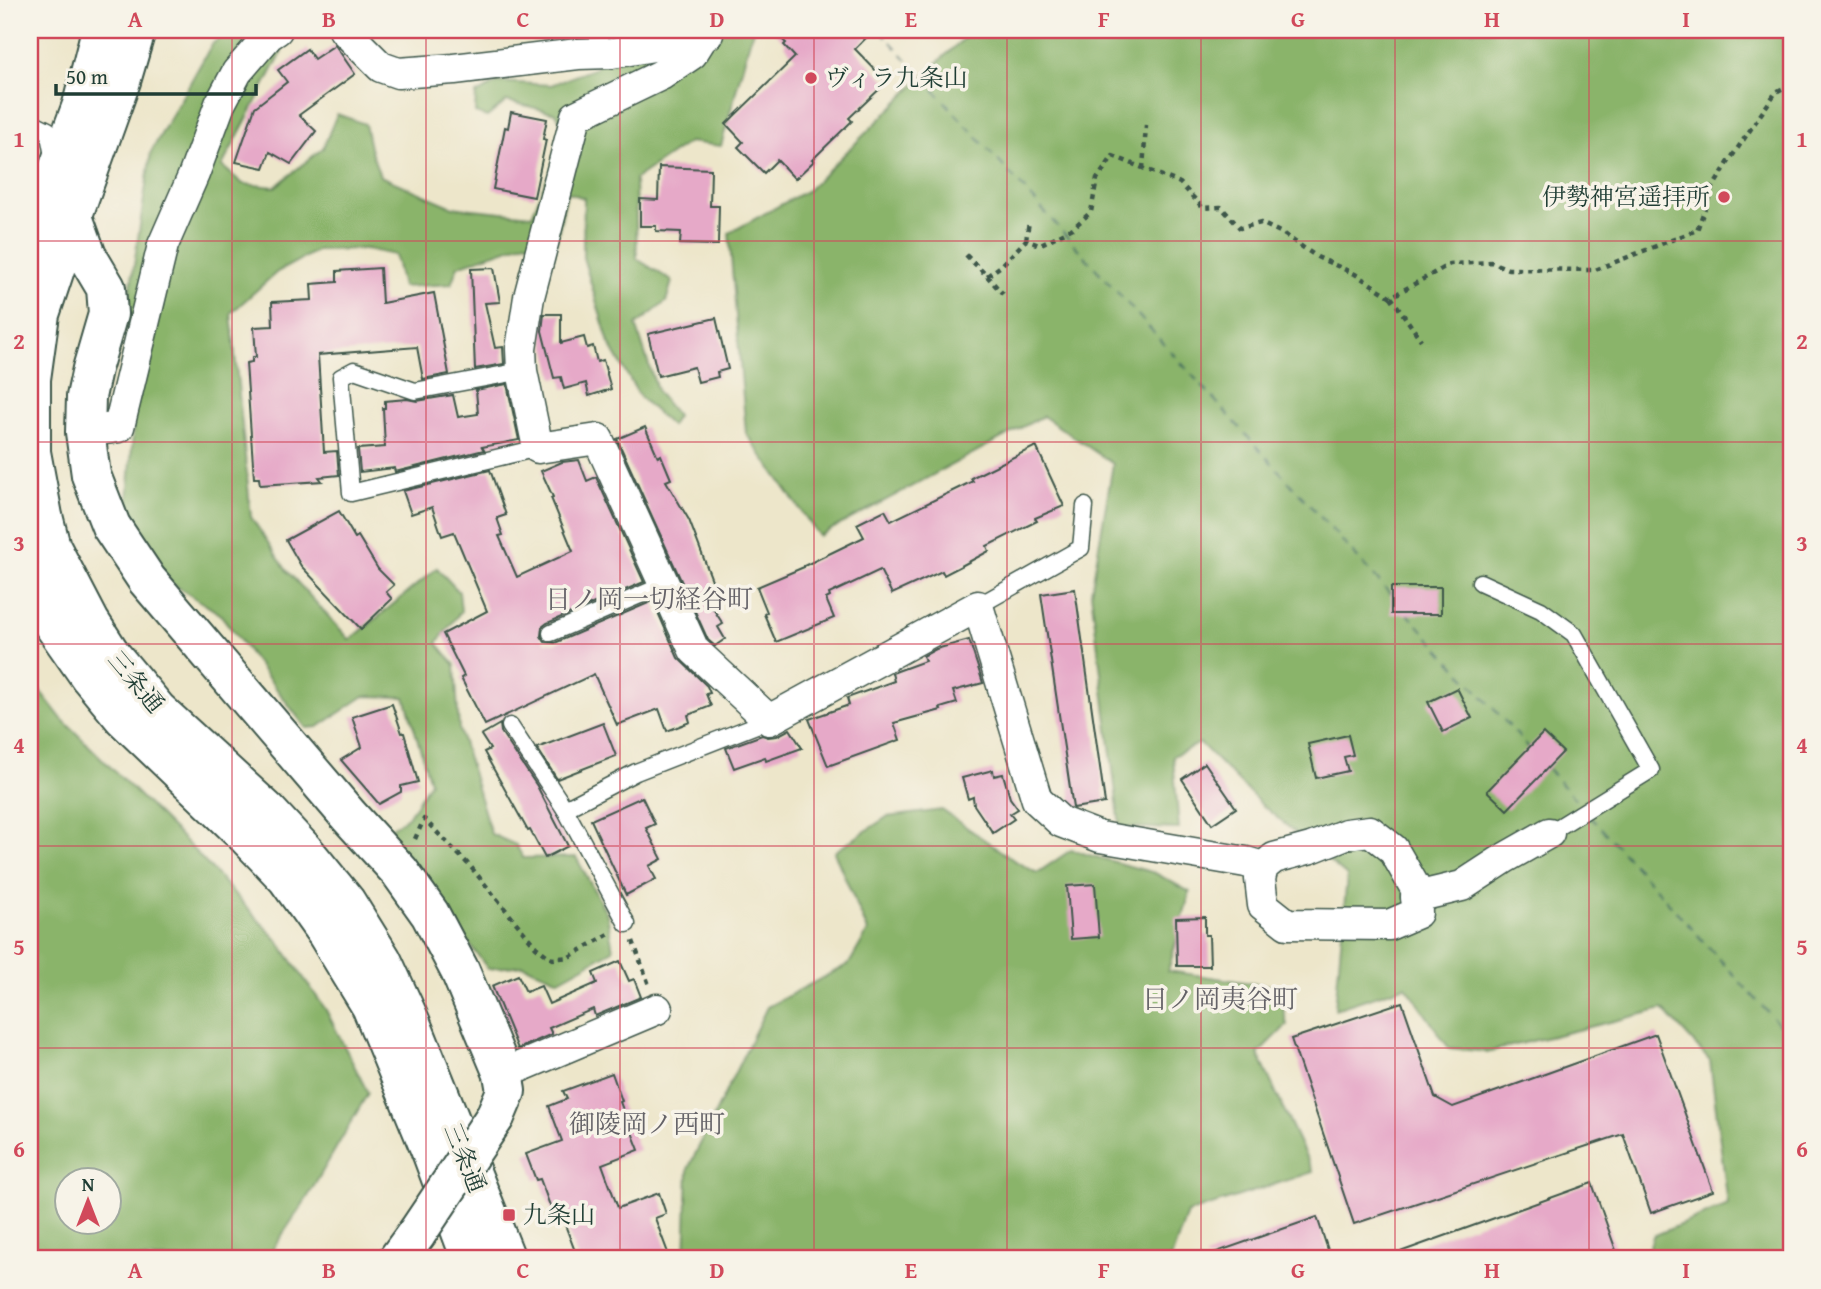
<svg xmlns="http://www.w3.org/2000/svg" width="1821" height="1289" font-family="'Gentium Book Plus','Noto Serif JP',serif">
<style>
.forest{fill:#8ab46b;stroke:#547850;stroke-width:2;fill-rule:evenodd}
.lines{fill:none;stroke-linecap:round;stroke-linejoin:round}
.ferry{stroke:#2d5c5c;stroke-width:2;stroke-dasharray:9 7;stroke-linecap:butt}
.building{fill:#e6a9c8}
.service-casing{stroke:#3e564a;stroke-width:19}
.minor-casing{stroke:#3e564a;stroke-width:33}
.tertiary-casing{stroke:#3e564a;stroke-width:42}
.secondary-casing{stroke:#3e564a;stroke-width:42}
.path{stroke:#3e564a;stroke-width:4.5;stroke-dasharray:5 5;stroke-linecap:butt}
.service{stroke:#fff;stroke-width:16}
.minor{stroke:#fff;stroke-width:30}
.tertiary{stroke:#fff;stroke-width:38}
.secondary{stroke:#fff;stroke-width:38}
.tertiary-bridge-casing{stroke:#3e564a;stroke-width:42;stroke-linecap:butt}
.tertiary-bridge{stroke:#fff;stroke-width:38}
.grid{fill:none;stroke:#d1495b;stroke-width:2;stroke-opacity:0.55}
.poi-dot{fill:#d1495b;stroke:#f7f3e8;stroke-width:2.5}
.labels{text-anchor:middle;stroke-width:7;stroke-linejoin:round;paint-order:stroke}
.poi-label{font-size:24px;fill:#1f3d34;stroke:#f7f3e8;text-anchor:start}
.street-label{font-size:24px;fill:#1f3d34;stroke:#f7f3e8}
.neighbourhood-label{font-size:26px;fill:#656368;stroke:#f7f3e8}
.neatline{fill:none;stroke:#d1495b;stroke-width:2.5}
.grid-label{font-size:23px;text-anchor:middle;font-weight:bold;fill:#d1495b}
</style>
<rect width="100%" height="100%" fill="#f7f3e8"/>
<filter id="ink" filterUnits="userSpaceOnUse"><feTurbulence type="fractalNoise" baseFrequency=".0143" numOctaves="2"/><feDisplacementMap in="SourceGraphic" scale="14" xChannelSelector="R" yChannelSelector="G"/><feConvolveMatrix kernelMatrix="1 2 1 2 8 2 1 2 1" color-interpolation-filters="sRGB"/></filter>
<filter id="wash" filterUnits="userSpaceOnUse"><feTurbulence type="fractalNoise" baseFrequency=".00686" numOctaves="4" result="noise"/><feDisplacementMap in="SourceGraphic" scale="28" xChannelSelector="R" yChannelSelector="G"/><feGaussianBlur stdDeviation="1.57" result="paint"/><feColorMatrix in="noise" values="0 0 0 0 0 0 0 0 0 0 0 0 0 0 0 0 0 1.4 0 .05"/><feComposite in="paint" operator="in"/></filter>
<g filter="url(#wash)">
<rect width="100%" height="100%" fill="#ede6ca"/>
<g class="forest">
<polygon points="232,30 278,30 282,52 222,166 243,184 275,187 323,148 337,114 365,124 370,148 380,176 453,207 532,215 547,178 579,158 556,113 507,101 487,117 475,113 476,94 499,82 551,85 596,68 610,30 754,30 751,36 721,146 689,142 635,179 637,259 672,281 666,302 636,325 658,393 677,416 671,426 640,397 609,343 583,257 584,198 567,192 553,257 526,242 458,266 451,284 402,287 395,255 366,249 318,250 277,272 231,313 251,517 287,571 350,640 437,568 459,592 461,611 437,643 455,665 459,729 491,834 516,845 523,858 576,857 607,914 613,950 559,980 523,965 488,969 387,831 408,817 430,782 405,697 364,696 318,727 306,728 220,614 171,583 147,553 128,501 133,433 127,312 151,152 212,44"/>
<polygon points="973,30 1791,30 1791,1259 1646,1259 1653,1236 1728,1205 1710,1061 1663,1009 1487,1052 1449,1048 1406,986 1335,1009 1347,876 1262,805 1200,743 1173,756 1179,829 1120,827 1091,592 1113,464 1043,416 819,536 746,433 729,233 808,190 936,64"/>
<path d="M30 678 62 719 189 845 278 941 326 1010 368 1093 307 1198 266 1259H30ZM66 1180H108V1222H66Z"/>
<polygon points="942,810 1015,861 1037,873 1071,850 1155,873 1190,892 1168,971 1278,987 1287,1025 1258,1054 1313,1172 1187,1213 1171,1259 685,1259 688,1169 767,1007 849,964 868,931 834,852 887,817"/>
</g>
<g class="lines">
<g class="ferry">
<polyline points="880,30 1392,596"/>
<polyline points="1407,613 1530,749"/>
<polyline points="1548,769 1579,804"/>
<polyline points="1590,816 1791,1038"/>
</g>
</g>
<g id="blocks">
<g class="building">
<polygon points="772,30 874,30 855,49 887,82 849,118 852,121 812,160 814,161 795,179 777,160 764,173 738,147 743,142 726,124 795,57 784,45 786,43"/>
<polygon points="335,45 355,74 299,115 316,131 291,164 270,152 264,168 236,162 255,107 287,82 278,70 307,49 314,59"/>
<polygon points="511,112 547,119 543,139 546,140 534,197 493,189 505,127 508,128"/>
<polygon points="659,167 711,169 710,206 719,206 718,245 680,244 681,232 656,231 656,226 640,226 640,199 658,200"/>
<polygon points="380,268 382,303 434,293 449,374 423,379 417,347 318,355 324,452 337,451 339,475 319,477 322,481 260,485 259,478 254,478 246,363 252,362 252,357 256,357 254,327 273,326 272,302 312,300 311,284 337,282 337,271"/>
<polygon points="494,268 500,302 485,303 495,348 503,347 504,364 475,369 471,269"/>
<polygon points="544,314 561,314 561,343 584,337 587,348 593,346 597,362 603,360 611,389 589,396 586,383 564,389 561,377 554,378 542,331"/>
<polygon points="716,318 728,369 717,372 718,377 698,382 694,367 658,376 648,334"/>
<polygon points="507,384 519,440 482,447 484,450 395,472 394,468 360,472 358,449 385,447 383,408 385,408 385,401 407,399 417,401 453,395 458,417 478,414 476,390"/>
<polygon points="645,427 658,457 661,455 671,479 666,481 689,520 715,588 703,593 723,624 718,627 725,639 715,646 708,640 617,439"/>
<polygon points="1036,446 1064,506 1035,518 1037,521 987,546 989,551 963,565 944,575 942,571 892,594 880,570 829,594 830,597 826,599 834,618 776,642 764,614 767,612 757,587 804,567 804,566 864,537 857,524 885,510 891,521 973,481 971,478"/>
<polygon points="579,460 587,481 596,477 644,582 547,623 542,627 541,636 545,642 555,643 653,601 678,658 707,686 710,693 706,694 711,706 688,715 690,722 667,731 659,709 617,725 594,674 485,725 461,678 464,676 443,634 487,611 454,532 442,536 432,507 411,514 403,491 490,470 506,515 497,518 503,535 499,536 517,577 573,551 551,498 553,497 541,471 562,462"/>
<polygon points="339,511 355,538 358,536 378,569 394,585 386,592 392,599 361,629 301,566 286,540"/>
<rect x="1391" y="587" width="50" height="27"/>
<polygon points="1075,589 1105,803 1073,808 1041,594"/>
<polygon points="969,640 983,683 953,691 957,703 940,708 941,710 894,723 900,740 828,766 809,719 849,705 847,698 894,681 892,673 925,661 923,656 936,649"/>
<polygon points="1457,688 1472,718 1443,732 1428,702"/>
<polygon points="392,704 402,733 404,733 418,782 401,786 401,792 379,804 341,760 362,747 352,717"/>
<polygon points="603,723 616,756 557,779 537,748"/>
<polygon points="500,724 501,732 537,786 568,846 545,858 530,830 528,831 484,752 490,749 481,735"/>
<polygon points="790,729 802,748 766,761 765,757 734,768 726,748 762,735 768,737 777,736"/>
<polygon points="1543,733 1563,752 1507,810 1487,791"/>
<polygon points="1348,735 1353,755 1344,757 1348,771 1316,778 1308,744"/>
<polygon points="1205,763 1236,808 1212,824 1182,779"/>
<polygon points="993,770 994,776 1003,774 1010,798 1018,809 1010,814 1014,819 993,833 974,805 973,797 968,799 962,778"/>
<polygon points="642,797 655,824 646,828 662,859 649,866 656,879 626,895 591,820"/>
<polygon points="1095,884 1099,937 1071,939 1067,886"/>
<polygon points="1205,917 1205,935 1209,935 1210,966 1177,966 1176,918"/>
<polygon points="620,961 629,981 634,979 641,997 595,1016 593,1009 549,1028 552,1034 518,1049 492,986 518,975 526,992 541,986 549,1004 597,983 593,973"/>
<polygon points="1402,1002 1435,1097 1453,1107 1656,1034 1713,1191 1651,1213 1623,1134 1354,1224 1291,1039"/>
<polygon points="612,1073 622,1101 620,1102 639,1150 602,1164 618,1208 659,1193 666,1214 655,1218 668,1253 650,1259 578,1259 559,1209 552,1211 540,1179 536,1180 526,1154 562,1141 549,1106 567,1099 563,1091"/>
<polygon points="1592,1183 1619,1259 1389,1259 1389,1256"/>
<polygon points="1317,1217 1331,1259 1206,1259 1205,1256"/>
</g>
</g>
</g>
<g filter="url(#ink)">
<use href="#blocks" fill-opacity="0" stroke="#3e564a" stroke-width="2"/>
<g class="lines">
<g class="service-casing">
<g id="service">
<polyline points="30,121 48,130 53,156"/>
<polyline points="522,371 415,391 354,370 341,377 351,493 538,448"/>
<polyline points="1480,582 1541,610 1574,634 1651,770 1549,833"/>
<polyline points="978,606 1081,548 1085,506"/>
<polyline points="551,633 666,584"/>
<polyline points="510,726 565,809 627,924"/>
<polyline points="565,809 636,772 769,720"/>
</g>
</g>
<g class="minor-casing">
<g id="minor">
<polyline points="344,30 381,67 398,73 454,69 578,54 612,53 702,38 708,34"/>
<polyline points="702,38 692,54 661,75 576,116 529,297 521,349 522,371 538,448 598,439 694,650 769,720 978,606 1037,800 1061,822 1100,837 1246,862 1263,867 1274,858 1311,848 1346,834 1370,831 1393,849 1416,889 1417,913 1389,925 1287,924 1263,905 1260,879 1263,867"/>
<polyline points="85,432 119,427 163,245 194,174 220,104 237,72 269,35 277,30"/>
<polyline points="1416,897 1462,886 1505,858 1549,833"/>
<polyline points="503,1074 657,1009"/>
</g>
</g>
<g class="tertiary-casing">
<g id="tertiary">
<polyline points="66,197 87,256 106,288 108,314 92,369 86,397 85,432 91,475 111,526 147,580 349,816 400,872 430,914 460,971 503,1074 506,1091 495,1117"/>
<polyline points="398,1259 417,1233"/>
</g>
</g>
<g class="secondary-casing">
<g id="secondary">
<polyline points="136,30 121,81 73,215 40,314 31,379 31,452 43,516 51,547 90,622 112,656 157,710 267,811 306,853 346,902 382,960 411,1023 506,1259"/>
<polyline points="30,259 57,172 82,105 101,30"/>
<polyline points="30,581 53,624 90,677 123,717 241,830 287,878 327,934 371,1006 432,1154 471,1259"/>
</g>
</g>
<g class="path">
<polyline points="1143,169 1146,125"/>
<polyline points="1026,240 1029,222"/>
<polyline points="966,255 987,276 1001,266 1026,240 1039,245 1073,228 1091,212 1097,179 1113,156 1180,183 1203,208 1221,207 1240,228 1261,223 1282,233 1317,257 1355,274 1391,297 1450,264 1491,262 1508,269 1595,270 1697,230 1712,189 1731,158 1776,92 1791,84"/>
<polyline points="987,276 1003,294"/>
<polyline points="1391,297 1421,340"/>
<polyline points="415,839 424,819 470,866 536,947 552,959 569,957 611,933"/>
<polyline points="633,941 649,985"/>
</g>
<use href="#service" class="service"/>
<use href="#minor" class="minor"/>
<use href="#tertiary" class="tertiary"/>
<use href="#secondary" class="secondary"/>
<g class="tertiary-bridge-casing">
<polyline id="tertiary-bridge" points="417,1233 495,1117"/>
</g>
<use href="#tertiary-bridge" class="tertiary-bridge"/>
</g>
</g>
<path class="grid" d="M232 30V1259M426 30V1259M620 30V1259M814 30V1259M1007 30V1259M1201 30V1259M1395 30V1259M1589 30V1259M30 241H1791M30 442H1791M30 644H1791M30 846H1791M30 1048H1791"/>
<g class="poi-dot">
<circle cx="811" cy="78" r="7"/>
<circle cx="1724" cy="197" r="7"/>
<rect x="502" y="1208" width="14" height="14" rx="3.5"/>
</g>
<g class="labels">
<g class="poi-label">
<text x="825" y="86">ヴィラ九条山</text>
<text x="1710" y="205" text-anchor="end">伊勢神宮遥拝所</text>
<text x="523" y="1223">九条山</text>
</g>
<g class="street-label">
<text transform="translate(136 682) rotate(50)" y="8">三条通</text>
<text transform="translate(465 1158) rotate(68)" y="8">三条通</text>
</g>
<g class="neighbourhood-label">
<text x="649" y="608">日ノ岡一切経谷町</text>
<text x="1220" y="1008">日ノ岡夷谷町</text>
<text x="647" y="1133">御陵岡ノ西町</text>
</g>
</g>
<rect width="1821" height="1289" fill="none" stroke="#f7f3e8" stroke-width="77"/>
<g transform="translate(88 1201)"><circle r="33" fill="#f7f3e8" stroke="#a1aaa0" stroke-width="2"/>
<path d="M0-5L12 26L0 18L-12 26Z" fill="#d1495b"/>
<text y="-10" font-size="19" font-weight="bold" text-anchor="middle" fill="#1f3d34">N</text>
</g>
<path d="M56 84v10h200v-10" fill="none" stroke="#1f3d34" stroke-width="3.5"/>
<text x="66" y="84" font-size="21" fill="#1f3d34" stroke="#f7f3e8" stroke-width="5" paint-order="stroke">50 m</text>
<rect x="38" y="38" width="1745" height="1212" class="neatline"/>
<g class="grid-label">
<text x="135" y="27">A</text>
<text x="329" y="27">B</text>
<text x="523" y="27">C</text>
<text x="717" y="27">D</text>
<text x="911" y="27">E</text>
<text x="1104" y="27">F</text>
<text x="1298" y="27">G</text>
<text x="1492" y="27">H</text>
<text x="1686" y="27">I</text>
<text x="19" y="147">1</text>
<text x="1802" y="147">1</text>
<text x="19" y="349">2</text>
<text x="1802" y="349">2</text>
<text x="19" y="551">3</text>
<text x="1802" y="551">3</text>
<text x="19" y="753">4</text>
<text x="1802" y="753">4</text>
<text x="19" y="955">5</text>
<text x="1802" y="955">5</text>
<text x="19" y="1157">6</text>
<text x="1802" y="1157">6</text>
<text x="135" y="1278">A</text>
<text x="329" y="1278">B</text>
<text x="523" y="1278">C</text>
<text x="717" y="1278">D</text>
<text x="911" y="1278">E</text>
<text x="1104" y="1278">F</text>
<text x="1298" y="1278">G</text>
<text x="1492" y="1278">H</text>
<text x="1686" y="1278">I</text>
</g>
</svg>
